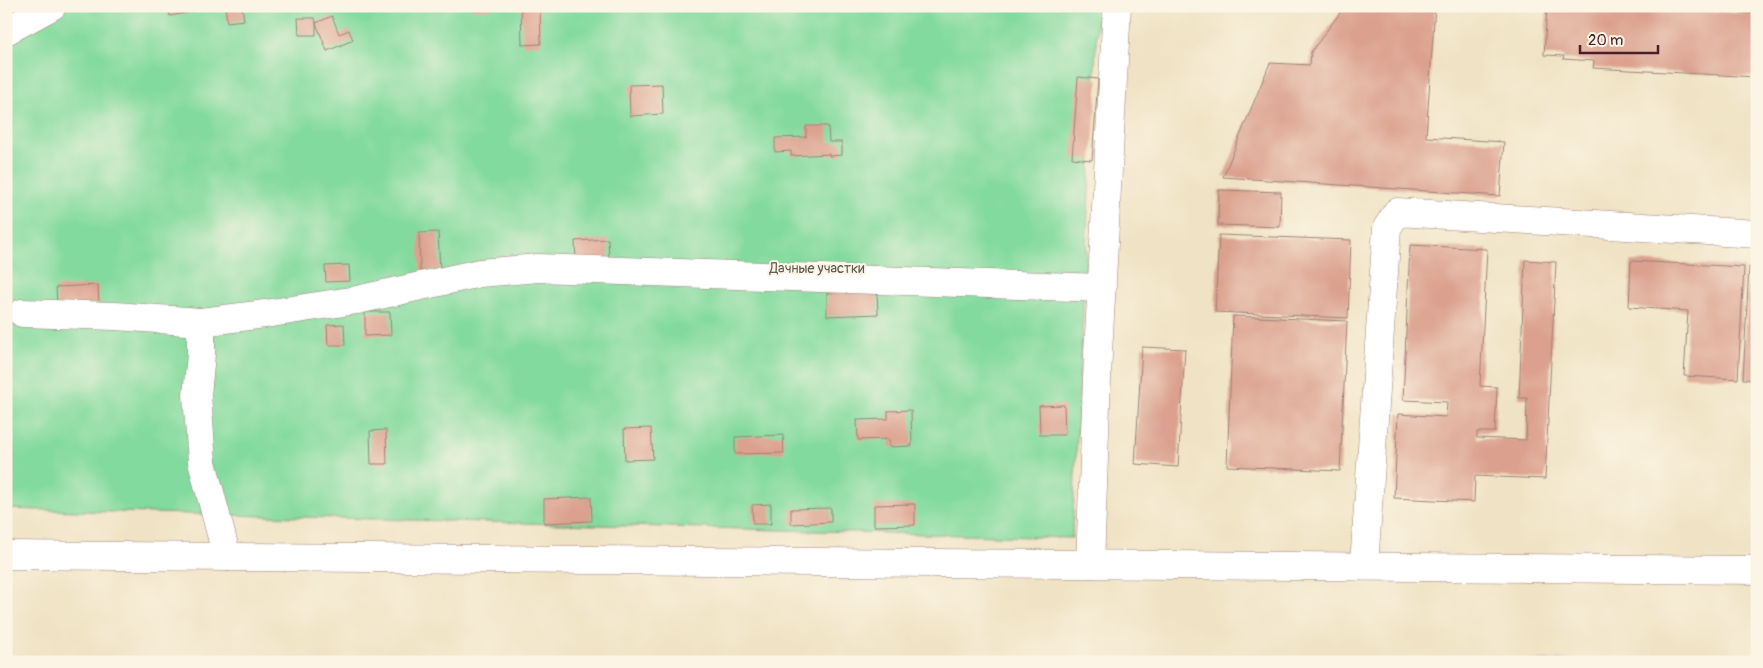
<svg xmlns="http://www.w3.org/2000/svg" width="1763" height="668" font-family="Pangolin,sans-serif">
<style>
.industrial{fill:#d0c0bc}
.green{fill:#83da9e;stroke:#667c64}
.building{fill:#dba18e}
.lines{fill:none;stroke-linecap:round;stroke-linejoin:round}
.minor-casing{stroke:#9d8178;stroke-width:29}
.major-casing{stroke:#9d8178;stroke-width:29}
.minor{stroke:#fff;stroke-width:28}
.major{stroke:#fff;stroke-width:28}
.labels{text-anchor:middle;stroke-width:4;stroke-linejoin:round;paint-order:stroke}
.park-label{font-size:14px;fill:#5b574e;stroke:#fcf5e5}
</style>
<rect width="100%" height="100%" fill="#fcf5e5"/>
<filter id="ink" filterUnits="userSpaceOnUse"><feTurbulence type="fractalNoise" baseFrequency=".02" numOctaves="2"/><feDisplacementMap in="SourceGraphic" scale="10" xChannelSelector="R" yChannelSelector="G"/><feConvolveMatrix kernelMatrix="1 2 1 2 8 2 1 2 1" color-interpolation-filters="sRGB"/></filter>
<filter id="wash" filterUnits="userSpaceOnUse"><feTurbulence type="fractalNoise" baseFrequency=".0096" numOctaves="4" result="noise"/><feDisplacementMap in="SourceGraphic" scale="20" xChannelSelector="R" yChannelSelector="G"/><feGaussianBlur stdDeviation="1.12" result="paint"/><feColorMatrix in="noise" values="0 0 0 0 0 0 0 0 0 0 0 0 0 0 0 0 0 1.4 0 .05"/><feComposite in="paint" operator="in"/></filter>
<g filter="url(#wash)">
<rect width="100%" height="100%" fill="#f0e3c5"/>
<polygon class="industrial" points="1757,657 1757,662 1152,662 1726,659"/>
<polygon class="green" points="67,6 1098,6 1072,538 6,509 6,40"/>
<g id="blocks">
<g class="building">
<polygon points="168,6 194,6 195,11 170,16"/>
<polygon points="225,6 242,6 244,20 227,22"/>
<polygon points="473,6 492,6 492,9 473,10"/>
<polygon points="1345,6 1435,6 1426,137 1504,142 1500,196 1223,177 1270,63 1310,65 1311,52"/>
<polygon points="1547,6 1626,6 1757,14 1757,77 1593,68 1594,61 1563,59 1564,56 1544,55"/>
<polygon points="540,7 541,44 522,45 521,8"/>
<polygon points="332,16 339,34 349,30 353,40 327,51 316,23 316,35 299,35 298,18 315,18 316,23"/>
<polygon points="1078,77 1098,79 1092,160 1072,158"/>
<polygon points="662,84 663,114 630,116 629,85"/>
<polygon points="806,126 828,126 829,142 842,142 842,155 829,156 829,154 791,156 791,151 775,152 775,138 806,137"/>
<polygon points="1219,190 1281,192 1280,227 1218,225"/>
<polygon points="438,232 440,270 420,271 419,233"/>
<polygon points="1219,235 1351,240 1348,318 1215,312"/>
<polygon points="608,239 609,260 576,261 575,241"/>
<polygon points="1410,245 1487,249 1480,386 1497,387 1495,432 1477,432 1477,438 1526,440 1527,398 1519,398 1525,260 1556,262 1545,479 1475,476 1474,502 1394,498 1398,414 1446,417 1447,402 1403,400"/>
<polygon points="1631,261 1744,267 1738,379 1684,376 1688,311 1629,307"/>
<polygon points="349,265 350,281 326,282 325,266"/>
<polygon points="1749,267 1757,267 1757,380 1743,379"/>
<polygon points="98,285 99,304 57,305 56,287"/>
<polygon points="877,291 878,314 827,316 827,293"/>
<polygon points="365,312 390,312 391,335 365,336"/>
<polygon points="1233,316 1347,321 1340,471 1227,466"/>
<polygon points="344,324 345,345 328,345 327,325"/>
<polygon points="1142,347 1185,349 1178,467 1135,464"/>
<polygon points="1064,405 1065,435 1040,435 1039,406"/>
<polygon points="911,410 912,446 889,447 889,439 858,440 857,420 888,419 888,411"/>
<polygon points="651,428 653,459 625,460 624,429"/>
<polygon points="386,430 387,464 371,464 370,431"/>
<polygon points="783,435 784,453 735,454 735,437"/>
<polygon points="591,497 592,521 544,523 544,499"/>
<polygon points="771,504 771,524 753,524 752,505"/>
<polygon points="915,504 915,525 874,526 874,505"/>
<polygon points="831,508 831,522 791,524 791,509"/>
</g>
</g>
</g>
<g filter="url(#ink)">
<use href="#blocks" fill-opacity="0" stroke="#9d8178" stroke-width="1"/>
<g class="lines">
<g class="minor-casing">
<g id="minor">
<polyline points="6,31 52,6"/>
<polyline points="22,313 115,316 201,322 265,314 357,300 480,273 538,268 1102,288"/>
<polyline points="201,322 201,354 197,395 202,462 227,557"/>
<polyline points="1090,564 1098,353 1117,6"/>
<polyline points="1364,566 1387,228 1397,212 1757,234"/>
</g>
</g>
<g class="major-casing">
<polyline id="major" points="6,555 1757,570"/>
</g>
<use href="#minor" class="minor"/>
<use href="#major" class="major"/>
</g>
</g>
<g class="labels">
<g class="park-label">
<text x="817" y="273">Дачные участки</text>
</g>
</g>
<rect width="1763" height="668" fill="none" stroke="#fcf5e5" stroke-width="25"/>
<path d="M1580 45v8h78v-8" fill="none" stroke="#4a1f2b" stroke-width="2.5"/>
<text x="1588" y="45" font-size="15" fill="#4a1f2b" stroke="#fcf5e5" stroke-width="4" paint-order="stroke">20 m</text>
</svg>
